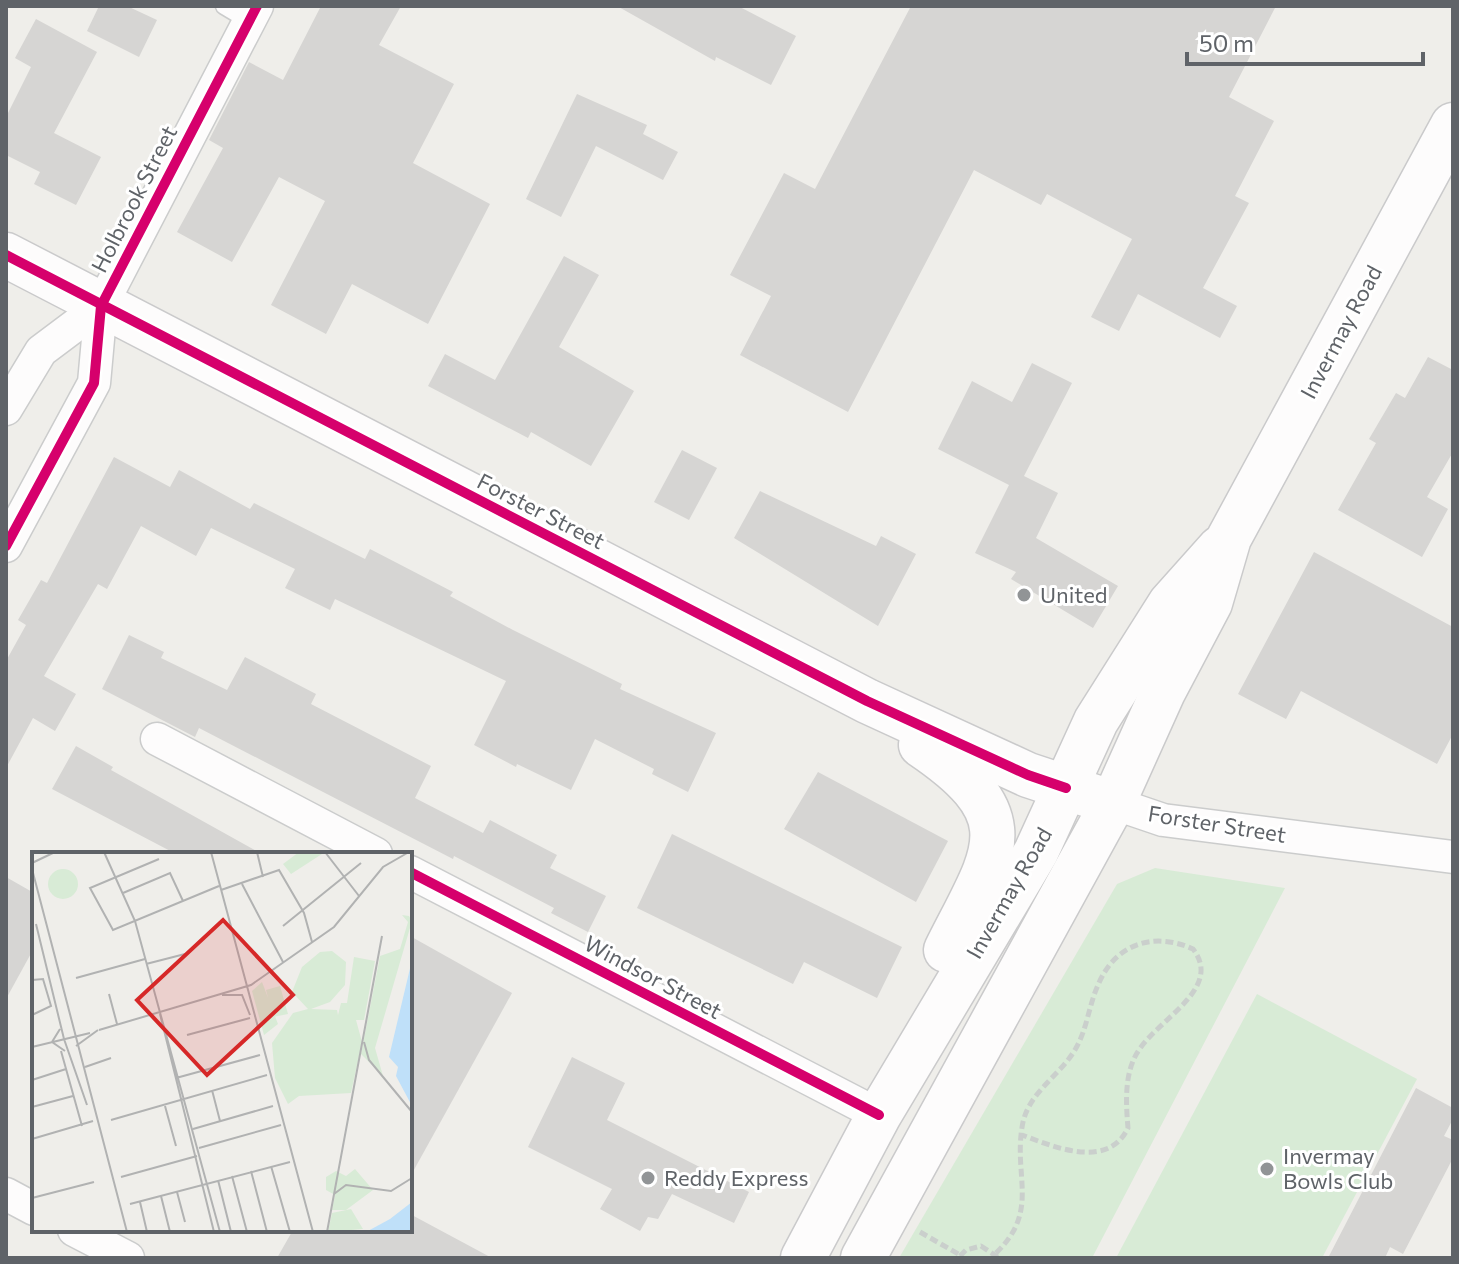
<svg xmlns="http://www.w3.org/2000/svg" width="1459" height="1264" font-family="Commissioner,sans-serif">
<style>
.green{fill:#d8ebd6}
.building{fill:#d6d5d3}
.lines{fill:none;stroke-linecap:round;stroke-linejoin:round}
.lane-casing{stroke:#cbcccc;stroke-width:19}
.street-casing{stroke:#cbcccc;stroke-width:35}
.secondary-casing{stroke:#cacacb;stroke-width:47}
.path{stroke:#cacfcc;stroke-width:5;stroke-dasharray:8 4;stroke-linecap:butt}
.lane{stroke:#fdfcfc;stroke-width:16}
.street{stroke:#fdfcfc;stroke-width:32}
.secondary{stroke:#fdfcfc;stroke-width:44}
.cycleway-casing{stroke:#fff;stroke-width:15}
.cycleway{stroke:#d6006c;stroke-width:10}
.poi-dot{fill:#919496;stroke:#fff;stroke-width:3}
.labels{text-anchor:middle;stroke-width:6;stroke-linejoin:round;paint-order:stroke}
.street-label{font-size:22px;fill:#5f6368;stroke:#fff}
.poi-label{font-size:22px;fill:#5f6368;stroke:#fff;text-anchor:start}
.inset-road{fill:none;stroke:#b1b2b2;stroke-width:2}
.view{fill:#d62828;fill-opacity:0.15;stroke:#d62828;stroke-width:4}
.inset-edge{fill:none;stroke:#5f6368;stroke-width:4}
</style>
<rect width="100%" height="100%" fill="#efeeea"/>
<g class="green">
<polygon points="1155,868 1285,888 1092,1258 899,1258 1117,884"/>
<polygon points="1257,994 1417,1079 1322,1258 1116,1258"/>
</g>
<g class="building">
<polygon points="99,6 127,6 157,20 139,57 87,31"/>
<polygon points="321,6 401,6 379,45 454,84 413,163 490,204 428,324 352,284 326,334 271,305 325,201 279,177 232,262 177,232 223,148 209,140 249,62 283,80"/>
<polygon points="617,6 738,6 796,36 771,85 716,57 715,61"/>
<polygon points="911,6 1276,6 1229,97 1274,121 1235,196 1249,203 1203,288 1237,306 1220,338 1138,294 1119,331 1091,317 1132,239 1047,194 1041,205 974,170 848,412 740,355 771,296 730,275 784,173 815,189"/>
<polygon points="36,19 97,52 54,133 101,157 76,205 34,184 40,172 6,155 6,117 31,67 15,58"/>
<polygon points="577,94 647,125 643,134 678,152 663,180 596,146 561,217 526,199"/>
<polygon points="564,256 599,275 559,347 634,391 591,466 531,432 528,438 428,386 445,354 495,380"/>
<polygon points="1428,357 1453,370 1453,452 1427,497 1448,509 1422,557 1338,510 1376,443 1369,439 1396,393 1405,398"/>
<polygon points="1032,363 1072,383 1024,476 1058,493 1036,538 1118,586 1093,628 1011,579 1016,572 975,553 1009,485 938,449 972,381 1012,402"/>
<polygon points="682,450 717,468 689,520 654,502"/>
<polygon points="114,457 170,487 179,470 250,509 254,503 365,559 370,549 453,592 450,596 513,630 622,684 620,689 716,733 688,792 652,774 654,769 595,739 571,790 517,764 516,767 474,745 506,681 335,599 330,610 285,588 295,569 211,528 196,556 141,526 107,589 98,584 44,676 76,694 55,731 33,718 6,768 6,661 26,625 18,620 41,580 47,583"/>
<polygon points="760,491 876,546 881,536 916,554 878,626 734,538"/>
<polygon points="1314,552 1453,627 1453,734 1437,764 1301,691 1286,719 1238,694"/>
<polygon points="129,635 164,652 161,658 227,690 245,657 316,694 311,704 431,766 415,798 483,833 490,820 557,855 550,868 606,896 588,932 551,913 554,908 454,856 453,859 199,728 195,737 102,689"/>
<polygon points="76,746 113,767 111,770 262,854 176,854 52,789"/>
<polygon points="818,772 948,841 916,902 784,829"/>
<polygon points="672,834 902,947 877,998 804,962 793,984 637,908"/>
<polygon points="6,877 34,893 34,948 6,999"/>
<polygon points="410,936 512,993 410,1177"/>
<polygon points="572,1057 625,1083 607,1120 749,1192 734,1223 672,1194 658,1219 648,1217 640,1231 600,1209 612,1189 528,1147"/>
<polygon points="1416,1088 1453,1108 1453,1119 1444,1136 1453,1140 1453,1158 1403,1254 1390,1247 1385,1258 1328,1258"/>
<polygon points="410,1214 492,1258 277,1258 293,1230 410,1230"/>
</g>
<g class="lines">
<g class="lane-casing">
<polyline id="lane" points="224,6 249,21"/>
</g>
<g class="street-casing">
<g id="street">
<polyline points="6,409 41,351 101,306"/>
<polyline points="6,546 94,383 101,306 257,6"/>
<polyline points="157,739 376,854"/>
<polyline points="1113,803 1163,820 1453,857"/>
<polyline points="410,872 879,1115"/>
<polyline points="6,1194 34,1209"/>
<polyline points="74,1230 128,1258"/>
</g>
</g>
<g class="secondary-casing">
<g id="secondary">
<polyline points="6,255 867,701 1028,775 1113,803"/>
<path d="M921 745C1029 818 995 852 946 950"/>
<polyline points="803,1258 879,1115 1036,852 1096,721 1170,604 1220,548"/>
<polyline points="863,1258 1113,803 1163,692 1210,603 1229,538 1453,125"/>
</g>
</g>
<g class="path">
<polyline points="920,1232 960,1255"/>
<path d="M996 1253C1041 1210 1012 1175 1023 1122 1030 1091 1061 1075 1076 1048 1087 1029 1089 1005 1098 985 1115 944 1153 931 1193 949 1224 989 1157 1019 1137 1053 1124 1075 1126 1104 1128 1128 1108 1170 1054 1147 1022 1135"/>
<polyline points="960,1256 966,1250 981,1246 999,1258"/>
</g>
<use href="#lane" class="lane"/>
<use href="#street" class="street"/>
<use href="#secondary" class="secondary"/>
<g class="cycleway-casing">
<g id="cycleway">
<polyline points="6,255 867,701 1028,775 1066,788"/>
<polyline points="6,546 94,383 101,306 257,6"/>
<polyline points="410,872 879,1115"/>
</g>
</g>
<use href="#cycleway" class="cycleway"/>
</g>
<g class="poi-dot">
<circle cx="1024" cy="595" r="8"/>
<circle cx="1267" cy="1169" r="8"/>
<circle cx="648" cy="1178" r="8"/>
</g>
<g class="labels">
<g class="street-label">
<text transform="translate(134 199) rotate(-63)" y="8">Holbrook Street</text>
<text transform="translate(1341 332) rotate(-62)" y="8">Invermay Road</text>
<text transform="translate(541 511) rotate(27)" y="8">Forster Street</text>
<text transform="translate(1217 824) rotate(9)" y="8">Forster Street</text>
<text transform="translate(1009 893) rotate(-60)" y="8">Invermay Road</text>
<text transform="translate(653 977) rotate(28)" y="8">Windsor Street</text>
</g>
<g class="poi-label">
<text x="1040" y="603">United</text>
<text x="1283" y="1164">Invermay<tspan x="1283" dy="25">Bowls Club</tspan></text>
<text x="664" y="1186">Reddy Express</text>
</g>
</g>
<g transform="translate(32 852)">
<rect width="380" height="380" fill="#efeeea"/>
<path d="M267 0H289L290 2 259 22 251 12ZM16 32a15 15 0 1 1 30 0a15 15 0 1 1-30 0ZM370 63 377 64 380 69 343 196 351 224 329 202 348 104 368 97 376 70ZM300 99 314 110 313 133 298 150 279 157 305 158 306 163 309 151H315L322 105 343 109 332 168H324L330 190 319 241 267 244 256 252 243 226 240 191 261 161 276 157 260 140 270 115 288 100ZM230 130 246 172 232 183 220 139ZM248 134 256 162 241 165 234 138ZM323 317 341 338 314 358H300L303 343 294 338V325L304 319 314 324ZM319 357 331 377 296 380 300 361Z" fill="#d8ebd6"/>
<path d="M380 108V254L364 224 366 215 357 205ZM380 350V378L334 380 358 367Z" fill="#bfe0f9"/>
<path class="inset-road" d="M72 0 103 69 188 380M179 0 281 380M225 0 231 25M293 0 327 44M127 7 58 36 81 78 187 34M0 11 23 0M0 17 95 380M210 32 251 110M189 38 247 18 272 61 280 90M91 41 138 21 151 49M4 72 32 187 55 253M251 74 329 11M114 112 153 102M44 126 113 107M0 128 11 127 19 154 0 163M77 142 85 172M190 143H210L218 163M128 162 182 380M28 177 20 190 33 199M67 178 219 133 302 75 351 15 377 0M155 183 218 166M332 190 337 208 380 260M44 194 66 178M0 195 58 181M29 199 50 274M53 215 79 206M144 226 228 203M0 228 34 217M180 238 188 269M133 254 144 294M0 255 41 244M79 268 235 223M161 277 241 254M0 287 61 269M167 296 249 273M239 314 258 380M219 319 235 380M200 324 215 380M89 325 165 304M186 328 199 380M145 340 153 370M302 342 314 333 359 339 380 326M129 344 138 380M0 346 62 330M108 350 115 380M98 352 258 310M295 380 350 84"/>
<path class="view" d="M191 68 261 143 175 223 105 148Z"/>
<rect width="380" height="380" class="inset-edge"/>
</g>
<rect width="1459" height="1264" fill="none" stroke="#5f6368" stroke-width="16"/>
<path d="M1187 52v12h236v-12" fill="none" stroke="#5f6368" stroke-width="4"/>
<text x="1199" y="52" font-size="24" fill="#5f6368" stroke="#ffffff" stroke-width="6" paint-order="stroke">50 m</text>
</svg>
